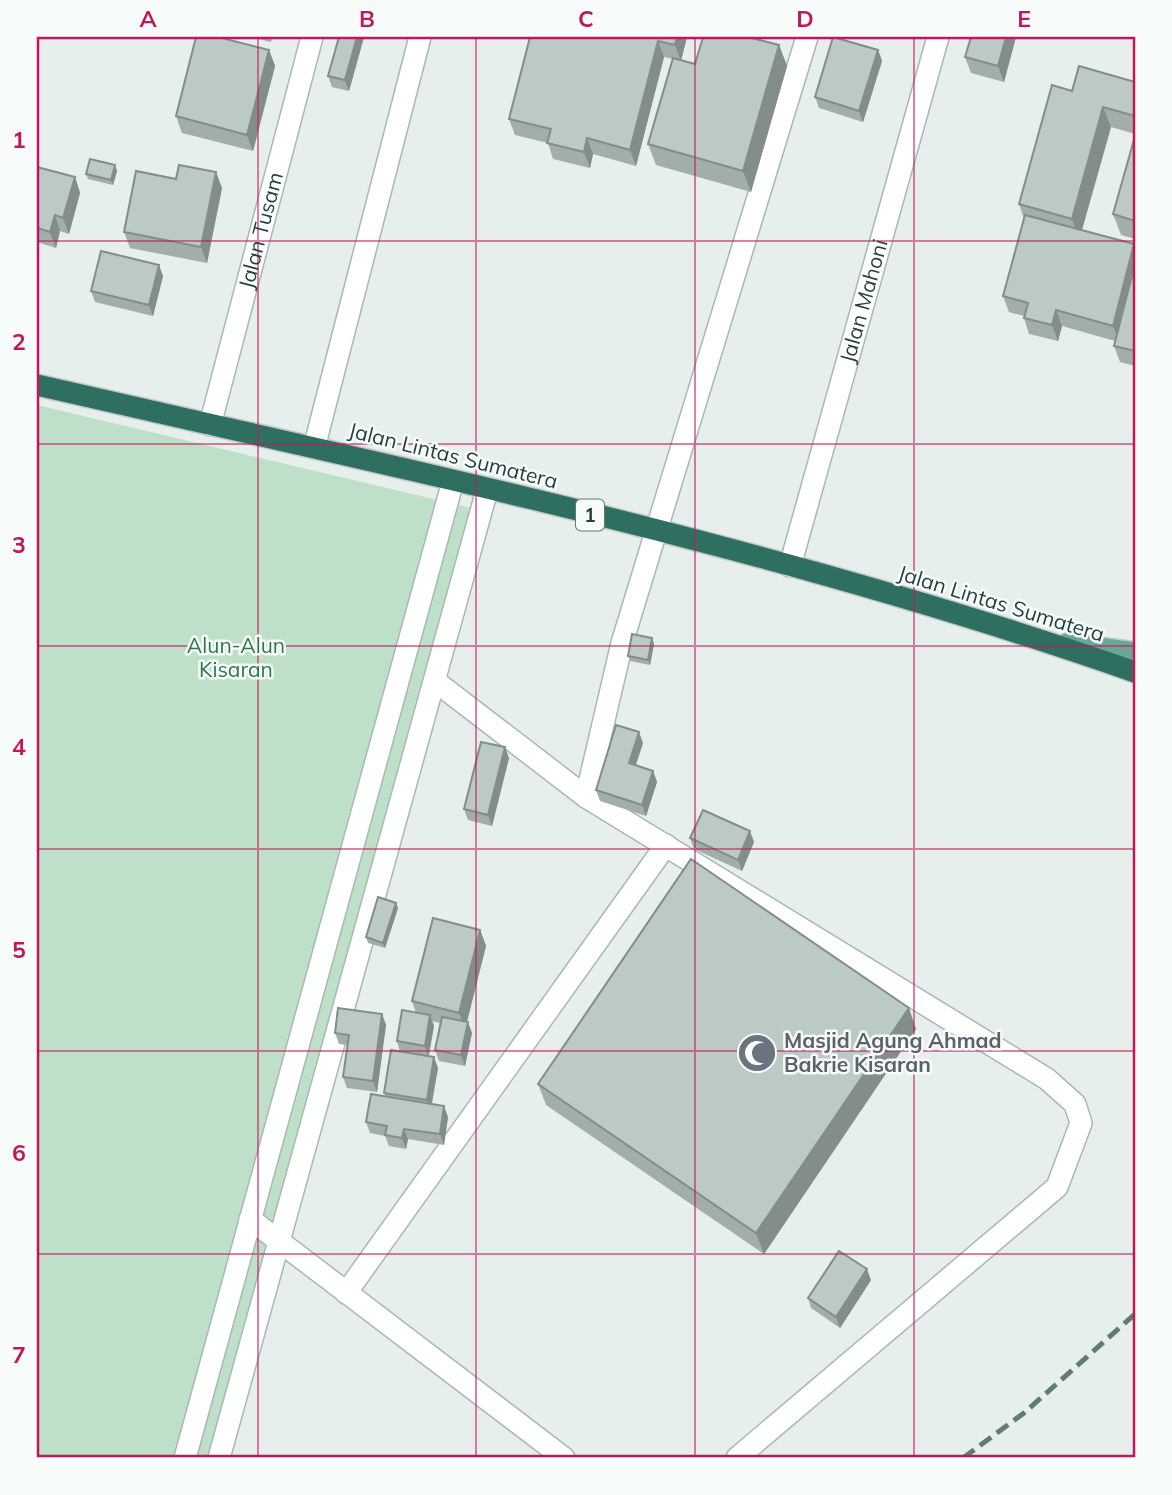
<svg xmlns="http://www.w3.org/2000/svg" width="1172" height="1495" font-family="Mulish,sans-serif">
<style>
.green{fill:#bfe0c8}
.lines{fill:none;stroke-linecap:round;stroke-linejoin:round}
.minor-casing{stroke:#a8b8b2;stroke-width:24}
.major-casing{stroke:#c2cac8;stroke-width:24}
.highway-casing{stroke:#c2cac8;stroke-width:24}
.minor{stroke:#fff;stroke-width:21}
.major{stroke:#6aa596;stroke-width:21}
.highway{stroke:#2f6f62;stroke-width:21}
.rail{stroke:#5f7d75;stroke-width:5;stroke-dasharray:14 7;stroke-linecap:butt}
.wall{fill:#a1aea9}
.shaded-wall{fill:#838d89}
.building{fill:#bbcac4;stroke:#838d89;stroke-width:2}
.grid{fill:none;stroke:#c2185b;stroke-width:2;stroke-opacity:0.55}
.labels{text-anchor:middle;stroke-width:5;stroke-linejoin:round;paint-order:stroke}
.shield{fill:#f7fbf9;stroke:#637a73;stroke-width:2}
.shield-label{font-size:19px;font-weight:bold;fill:#24423a}
.street-label{font-size:21px;fill:#24423a;stroke:#f7fbf9}
.park-label{font-size:21px;fill:#2d7a4b;stroke:#f7fbf9}
.worship-label{font-size:21px;font-weight:bold;fill:#5b616d;stroke:#f7fbf9;text-anchor:start}
.neatline{fill:none;stroke:#c2185b;stroke-width:2.5}
.grid-label{font-size:23px;text-anchor:middle;font-weight:bold;fill:#c2185b}
</style>
<rect width="100%" height="100%" fill="#e6efeb"/>
<polygon class="green" points="37,405 480,510 229,1458 37,1458"/>
<g class="lines">
<g class="minor-casing">
<g id="minor">
<path id="s1" d="M210 425 312 37"/>
<polyline points="314,448 420,37"/>
<path id="s2" d="M790 566 938 37"/>
<polyline points="435,681 586,797 1047,1079 1075,1104 1081,1123 1057,1187 737,1458"/>
<polyline points="586,797 622,643 807,37"/>
<polyline points="250,1219 564,1458"/>
<polyline points="346,1293 666,845"/>
<polyline points="185,1458 453,481"/>
<polyline points="219,1458 487,490"/>
</g>
</g>
<g class="major-casing">
<polyline id="major" points="1067,644 1135,653"/>
</g>
<g class="highway-casing">
<path id="highway" d="M37 385C405 469 778 547 1135 672"/>
</g>
<use href="#minor" class="minor"/>
<use href="#major" class="major"/>
<use href="#highway" class="highway"/>
<polyline class="rail" points="963,1458 1024,1413 1135,1314"/>
</g>
<g class="wall">
<polygon points="251,37 272,37 271,42"/>
<polygon points="339,37 364,37 349,91 332,87 328,76"/>
<polygon points="530,37 687,37 681,60 695,64 779,45 787,66 751,192 656,165 648,144 673,59 664,57 636,166 593,154 590,168 553,159 548,143 515,135 509,119"/>
<polygon points="1016,37 1004,82 971,73 965,57"/>
<polygon points="269,50 275,66 253,151 182,133 176,116"/>
<polygon points="878,50 882,61 863,122 819,108 815,97"/>
<polygon points="1135,82 1135,134 1111,127 1082,230 1135,247 1135,366 1120,362 1114,346 1115,341 1062,326 1058,341 1029,334 1024,318 1024,316 1009,312 1003,296 1024,219 1019,204 1072,91"/>
<polygon points="1135,136 1135,239 1121,235 1113,214"/>
<polygon points="115,165 117,171 113,185 88,179 86,174"/>
<polygon points="37,167 75,177 80,193 69,234 60,231 56,248 37,242"/>
<polygon points="176,179 222,188 207,263 130,248 124,232"/>
<polygon points="163,276 153,316 95,302 91,291"/>
<polygon points="652,638 654,644 650,665 630,661 628,656"/>
<polygon points="643,743 635,765 653,771 657,782 646,816 600,801 596,790"/>
<polygon points="509,758 492,826 468,820 464,809"/>
<polygon points="690,838 754,842 742,871 694,849"/>
<polygon points="398,908 385,948 368,943 366,937"/>
<polygon points="480,930 486,946 467,1022 472,1033 465,1066 439,1061 435,1050 440,1023 432,1021 434,1026 429,1056 438,1068 432,1104 448,1117 444,1145 408,1139 406,1149 389,1146 385,1136 370,1133 366,1122 385,1096 384,1093 400,1052 397,1041 416,1013 412,1001"/>
<polygon points="382,1014 386,1025 377,1092 347,1088 343,1077 348,1045 339,1044 335,1033"/>
<polygon points="916,1029 764,1254 546,1105 538,1084"/>
<polygon points="871,1280 840,1328 811,1308 808,1298"/>
</g>
<g class="shaded-wall">
<polygon points="357,37 364,37 349,91 345,80"/>
<polygon points="677,37 687,37 681,61 675,45"/>
<polygon points="1006,37 1016,37 1004,82 998,66"/>
<polygon points="658,41 664,57 636,166 630,150"/>
<polygon points="779,45 787,66 751,192 743,171"/>
<polygon points="269,50 275,66 253,151 247,135"/>
<polygon points="878,50 882,61 863,122 859,111"/>
<polygon points="37,71 39,78 37,88"/>
<polygon points="1103,107 1111,127 1079,240 1072,219"/>
<polygon points="587,138 593,154 590,168 584,152"/>
<polygon points="115,165 117,171 113,185 111,180"/>
<polygon points="216,172 222,188 207,263 201,247"/>
<polygon points="75,177 80,193 69,234 63,218"/>
<polygon points="55,215 60,231 56,248 50,232"/>
<polygon points="1134,244 1135,279 1119,342 1113,326"/>
<polygon points="159,265 163,276 153,316 149,305"/>
<polygon points="1056,310 1062,326 1058,341 1052,325"/>
<polygon points="652,638 654,644 650,665 648,660"/>
<polygon points="639,732 643,743 633,774 629,763"/>
<polygon points="505,747 509,758 492,826 488,815"/>
<polygon points="653,771 657,782 646,816 642,805"/>
<polygon points="750,831 754,842 742,871 738,860"/>
<polygon points="396,903 398,908 385,948 383,943"/>
<polygon points="480,930 486,946 465,1029 459,1013"/>
<polygon points="909,1008 916,1029 764,1254 756,1233"/>
<polygon points="382,1014 386,1025 377,1092 373,1081"/>
<polygon points="430,1015 434,1026 428,1057 425,1046"/>
<polygon points="468,1022 472,1033 465,1066 461,1055"/>
<polygon points="434,1057 438,1068 430,1111 427,1100"/>
<polygon points="444,1106 448,1117 444,1145 440,1134"/>
<polygon points="404,1129 408,1139 406,1149 402,1138"/>
<polygon points="867,1269 871,1280 840,1328 836,1317"/>
</g>
<g class="building">
<polygon points="196,37 218,37 269,50 247,135 176,116"/>
<polygon points="339,37 357,37 345,80 328,76"/>
<polygon points="530,37 677,37 675,45 658,41 630,150 587,138 584,152 547,143 551,129 509,119"/>
<polygon points="703,37 748,37 779,45 743,171 648,144 673,58 695,64"/>
<polygon points="833,37 878,50 859,111 815,97"/>
<polygon points="971,37 1006,37 998,66 965,57"/>
<polygon points="1079,66 1135,82 1135,116 1103,107 1072,219 1019,204 1052,85 1072,91"/>
<polygon points="1135,136 1135,221 1113,214"/>
<polygon points="90,159 115,165 111,180 86,174"/>
<polygon points="179,165 216,172 201,247 124,232 136,171 176,179"/>
<polygon points="37,167 75,177 63,218 55,215 50,232 37,228"/>
<polygon points="1025,215 1134,244 1113,326 1056,310 1052,325 1024,318 1028,303 1003,296"/>
<polygon points="101,251 159,265 149,305 91,291"/>
<polygon points="1135,264 1135,351 1114,346"/>
<polygon points="632,634 652,638 648,660 628,656"/>
<polygon points="616,725 639,732 629,763 653,771 642,805 596,790"/>
<polygon points="481,742 505,747 488,815 464,809"/>
<polygon points="703,810 750,831 738,860 690,838"/>
<polygon points="691,859 909,1008 756,1233 538,1084"/>
<polygon points="378,897 396,903 383,943 366,937"/>
<polygon points="433,918 480,930 459,1013 412,1001"/>
<polygon points="338,1008 382,1014 373,1081 343,1077 349,1035 335,1033"/>
<polygon points="402,1010 430,1015 425,1046 397,1041"/>
<polygon points="442,1017 468,1022 461,1055 435,1050"/>
<polygon points="391,1050 434,1057 427,1100 384,1093"/>
<polygon points="371,1094 444,1106 440,1134 404,1129 402,1138 385,1135 387,1126 366,1122"/>
<polygon points="839,1251 867,1269 836,1317 808,1298"/>
</g>
<path class="grid" d="M258 37V1458M476 37V1458M695 37V1458M914 37V1458M37 241H1135M37 444H1135M37 646H1135M37 849H1135M37 1051H1135M37 1254H1135"/>
<defs>
<g id="mosque-disc" transform="scale(2.0125)"><circle r="9.5" fill="#6b7280" stroke="#f7fbf9"/><path d="M3.5-4.9A6 6 0 1 0 3.5 4.9A5 5 0 1 1 3.5-4.9Z" fill="#fff"/></g>
</defs>
<g fill-rule="evenodd">
<use href="#mosque-disc" x="757" y="1053"/>
</g>
<g class="labels">
<rect class="shield" x="576" y="499.5" width="28" height="31" rx="5"/>
<g class="shield-label">
<text x="590" y="522">1</text>
</g>
<g class="street-label">
<text dy="7" stroke="none"><textPath href="#s1" startOffset="201">Jalan Tusam</textPath></text>
<text dy="7" stroke="none"><textPath href="#s2" startOffset="275">Jalan Mahoni</textPath></text>
<text transform="translate(453 456) rotate(14)" y="7">Jalan Lintas Sumatera</text>
<text transform="translate(1001 604) rotate(17)" y="7">Jalan Lintas Sumatera</text>
</g>
<g class="park-label">
<text x="236" y="653">Alun-Alun<tspan x="236" dy="24">Kisaran</tspan></text>
</g>
<g class="worship-label">
<text x="784" y="1048">Masjid Agung Ahmad<tspan x="784" dy="24">Bakrie Kisaran</tspan></text>
</g>
</g>
<rect width="1172" height="1495" fill="none" stroke="#f7fbf9" stroke-width="77"/>
<rect x="38" y="38" width="1096" height="1418" class="neatline"/>
<g class="grid-label">
<text x="148" y="27">A</text>
<text x="367" y="27">B</text>
<text x="586" y="27">C</text>
<text x="805" y="27">D</text>
<text x="1024" y="27">E</text>
<text x="19" y="148">1</text>
<text x="19" y="350">2</text>
<text x="19" y="553">3</text>
<text x="19" y="755">4</text>
<text x="19" y="958">5</text>
<text x="19" y="1161">6</text>
<text x="19" y="1363">7</text>
</g>
</svg>
